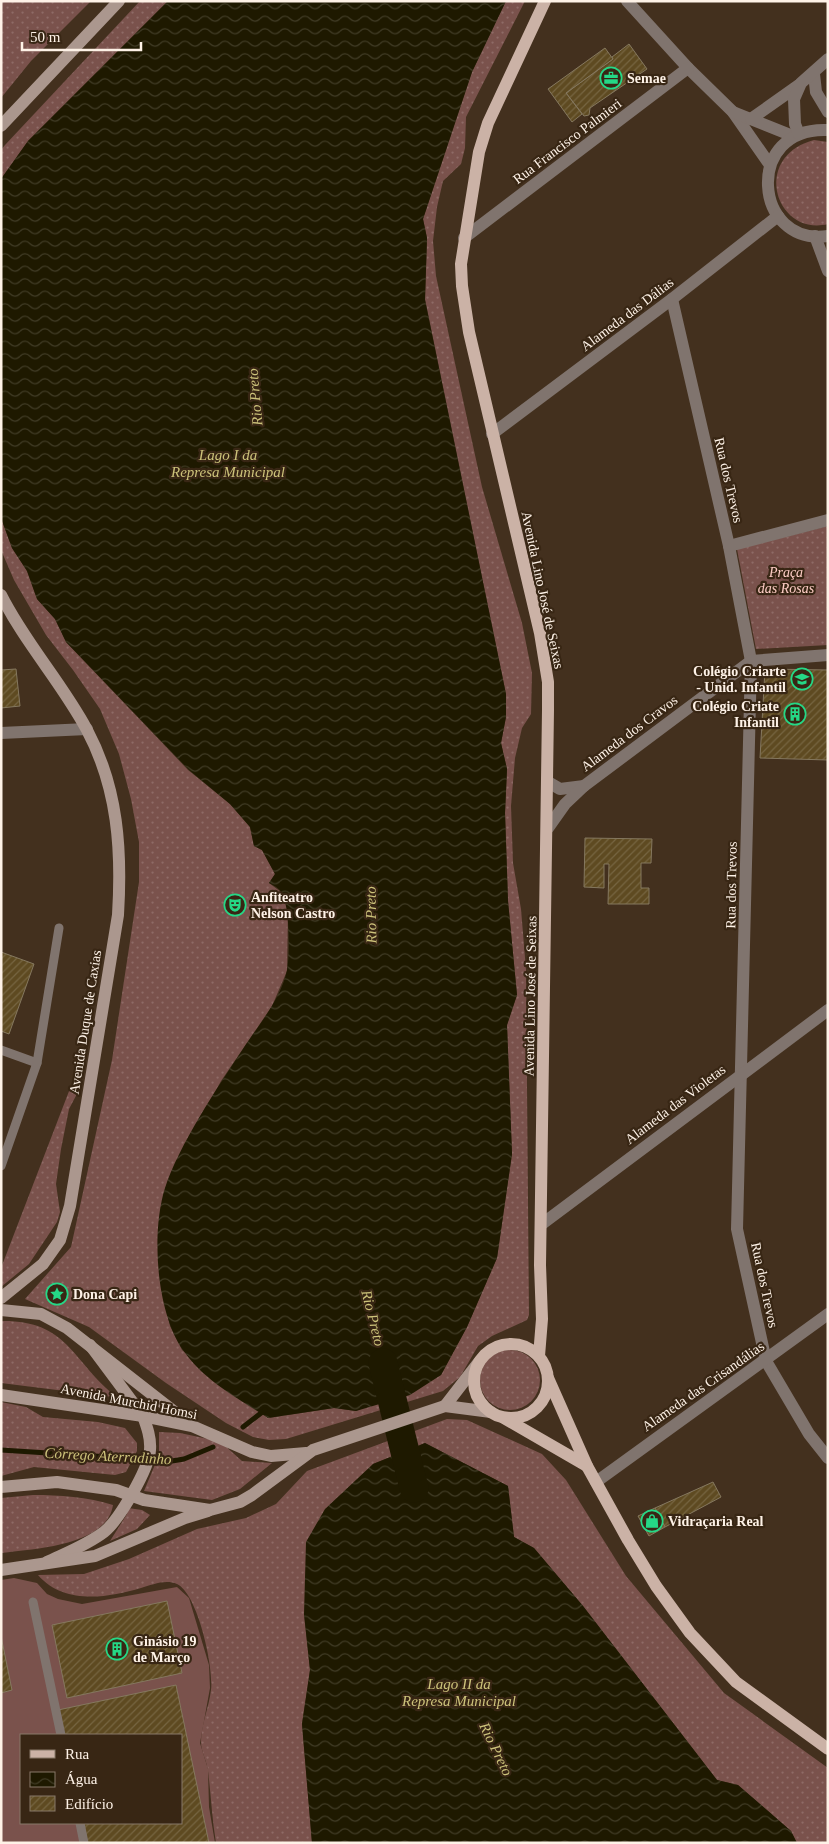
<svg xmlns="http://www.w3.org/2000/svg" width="829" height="1844" font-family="Georgia,serif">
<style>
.grass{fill:url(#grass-dots)}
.garden{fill:#7a524c;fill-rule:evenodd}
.water{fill:url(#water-waves)}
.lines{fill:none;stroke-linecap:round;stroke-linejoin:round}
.stream{stroke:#1e1900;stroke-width:5}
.river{stroke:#1e1900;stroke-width:29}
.building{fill:url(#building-hatch);stroke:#85785f}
.service{stroke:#80746e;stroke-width:9}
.minor{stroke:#80746e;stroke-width:12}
.secondary{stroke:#ab978e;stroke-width:12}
.primary{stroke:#cbb2a6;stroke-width:12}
.labels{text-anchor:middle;stroke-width:4.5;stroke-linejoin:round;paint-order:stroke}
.poi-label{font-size:14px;font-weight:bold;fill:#fef2e7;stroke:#382614;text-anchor:start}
.street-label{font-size:14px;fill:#fef2e7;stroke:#382614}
.park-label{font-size:14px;font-style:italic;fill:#fecec6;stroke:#382614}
.water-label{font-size:15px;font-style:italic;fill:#ccc27a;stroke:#382614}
</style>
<defs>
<pattern id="grass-dots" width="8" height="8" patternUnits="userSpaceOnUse" patternTransform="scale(1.25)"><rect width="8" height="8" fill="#7a524c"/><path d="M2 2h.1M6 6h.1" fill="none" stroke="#8e6b66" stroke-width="1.8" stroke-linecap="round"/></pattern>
<pattern id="water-waves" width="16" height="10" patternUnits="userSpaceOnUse" patternTransform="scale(1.25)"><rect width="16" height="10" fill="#1e1900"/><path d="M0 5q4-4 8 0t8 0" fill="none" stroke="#403b25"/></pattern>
<pattern id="building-hatch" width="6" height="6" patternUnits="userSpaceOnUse" patternTransform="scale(1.25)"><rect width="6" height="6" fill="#5e4a21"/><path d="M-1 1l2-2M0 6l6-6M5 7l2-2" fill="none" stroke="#766541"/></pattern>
</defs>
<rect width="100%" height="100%" fill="#43301e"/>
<g class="grass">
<polygon points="1,1 91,1 31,61 1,98"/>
<polygon points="140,1 168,1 28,141 1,179 1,150 5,145"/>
<polygon points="506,1 525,1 466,117 465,148 461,164 443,181 437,207 433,241 436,276 482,487 522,623 532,673 531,714 522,728 515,758 511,806 513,863 521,909 526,970 529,1315 527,1320 492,1336 478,1346 460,1377 443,1391 286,1439 269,1440 253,1437 226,1423 166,1383 89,1327 25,1299 71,1247 112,1060 139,882 139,842 131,799 119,754 100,709 73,670 46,635 14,580 1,550 1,518 12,548 27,571 37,599 55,619 66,642 188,770 230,804 250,827 254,846 262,850 275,874 269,883 281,892 288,909 287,971 272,1006 221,1081 177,1161 165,1189 163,1295 170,1326 182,1350 268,1418 334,1408 356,1411 441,1375 467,1327 497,1258 512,1154 507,1025 517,995 508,901 505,813 507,769 501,743 506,717 506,694 425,299 427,238 423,219 472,72"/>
<path d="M814 140 828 142V224C776 237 750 157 814 140Z"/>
<polygon points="828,526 828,645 756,649 737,549"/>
<polygon points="71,1086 79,1090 69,1109 61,1149 56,1184 60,1212 57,1222 29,1264 1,1287 1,1268"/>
<path d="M1 1321C67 1320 71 1359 113 1394V1397L1 1383Z"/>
<circle cx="510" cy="1380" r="30"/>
<polygon points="1,1402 26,1407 43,1417 98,1422 125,1428 137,1443 137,1451 126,1472 115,1475 34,1467 1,1476"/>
<path d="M447 1419 467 1420 542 1454 566 1480 626 1576 724 1693 828 1768V1843H797L791 1831 738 1785 717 1780 583 1606 534 1548 514 1537 508 1486 425 1443 373 1464 304 1614 310 1670 302 1724 312 1843H216C212 1819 211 1795 208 1771 207 1761 201 1752 201 1742 201 1725 209 1707 211 1690 214 1668 198 1594 177 1584 165 1579 152 1585 141 1588 107 1598 64 1605 38 1575L84 1574 129 1559 197 1529 246 1518 276 1504 307 1471Z"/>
<polygon points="159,1432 180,1433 213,1440 223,1444 242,1461 272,1463 240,1489 212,1500 144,1491 159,1455"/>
<path d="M33 1495C59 1495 88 1497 113 1505 107 1546 33 1549 1 1553V1498Z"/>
<polygon points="128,1508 142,1510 150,1515 137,1529 110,1541 127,1514"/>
</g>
<path class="garden" d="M14 1578 37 1583 47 1594 58 1599 82 1604 177 1587 189 1598 209 1665 210 1688 200 1743 208 1769 209 1807 215 1843H1V1580ZM21 1735H181V1823H21Z"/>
<g class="water">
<path d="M168 1H506L472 72 423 219 427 238 425 300 506 694V717L501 743 507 769 505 813 508 901 517 995 507 1025 512 1154 497 1258 467 1327 441 1375 410 1395 356 1411 334 1408 268 1418C239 1399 203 1380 183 1350 156 1312 151 1232 165 1188 179 1145 217 1088 243 1049 258 1026 281 999 287 970 290 956 290 903 281 892 279 888 273 885 269 883L275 874 262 850 254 846 250 827 230 804 189 770 66 642 55 619 37 599 27 571 12 548 1 518V179L28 141Z"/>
<polygon points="425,1443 508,1486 514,1537 534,1548 583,1606 717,1780 738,1785 791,1831 797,1843 312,1843 302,1724 310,1670 304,1614 306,1542 325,1509 373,1464"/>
</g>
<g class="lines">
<g class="stream">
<polyline points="243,1427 265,1410"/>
<polyline points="1,1450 172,1461 184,1459 213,1447"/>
</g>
<polyline class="river" points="383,1363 414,1488"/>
</g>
<g class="building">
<polygon points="629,44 647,69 590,108 589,115 584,116 566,93 613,59 612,57"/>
<polygon points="605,48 613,59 566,93 582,114 572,122 548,89"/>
<polygon points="16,669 20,706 1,708 1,670"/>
<polygon points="765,669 828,670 828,760 760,758"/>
<polygon points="585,838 652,839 651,863 641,863 641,888 649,888 649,904 608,904 609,864 604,864 604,888 584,887"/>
<polygon points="1,952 34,964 9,1034 1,1031"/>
<polygon points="713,1482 721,1497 665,1527 655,1508"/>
<polygon points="655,1508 665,1527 649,1536 638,1516"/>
<polygon points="167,1601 182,1673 67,1698 52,1625"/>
<polygon points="1,1636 12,1690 1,1693"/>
<polygon points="176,1685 209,1843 86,1843 82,1823 181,1823 181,1735 64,1735 58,1710"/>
</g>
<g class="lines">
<g class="service">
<polyline points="1,1050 37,1063"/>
<polyline points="1,1166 37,1063 59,928"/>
<polyline points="33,1602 61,1735"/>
<polyline points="80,1823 84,1843"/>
</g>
<g class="minor">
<polyline points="627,1 688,68 733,112 770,165"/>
<polyline points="814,74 816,92 828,112"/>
<polyline points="733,112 793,136"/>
<polyline points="751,119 799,85"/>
<path d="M828 130C743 126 753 247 828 236"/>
<polyline points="799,134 795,124 794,99 801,83 828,59"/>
<polyline points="815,236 828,271"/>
<polyline points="464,238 688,68"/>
<polyline points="672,299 729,546 751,661 737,1229 766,1361 809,1434 828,1458"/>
<polyline points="492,434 672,299 778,216"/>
<polyline points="729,546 828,520"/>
<polyline points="1,733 87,729"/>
<polyline points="548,782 560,789 584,786"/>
<polyline points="548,828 565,804 584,786 751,661 828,655"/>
<polyline points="542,1224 828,1010"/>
<polyline points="596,1482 828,1314"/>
</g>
<g class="secondary">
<polyline points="1,126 119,1"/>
<path d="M1 595C25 643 62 683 87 730 118 788 122 850 118 915L70 1206 60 1240 43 1264 1 1298"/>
<polyline points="1,1310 41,1314 67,1328 190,1424"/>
<polyline points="1,1395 143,1416 192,1426 252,1452 271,1456 306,1453"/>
<polyline points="445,1406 479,1362"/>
<polyline points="1,1487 57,1482 116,1490 144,1500 210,1510 240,1502 252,1495 313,1450 445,1406 491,1412"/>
<path d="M47 1562C66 1553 87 1545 104 1532 119 1520 149 1469 150 1450 151 1438 147 1427 143 1416L90 1345"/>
<polyline points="1,1570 95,1556 185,1518 208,1511"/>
</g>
<g class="primary">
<circle cx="511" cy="1381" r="37"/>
<polyline points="539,1356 542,1319 540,1265 548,710 548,682 540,633 469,332 462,286 461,264 479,152 488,123 545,1"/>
<polyline points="548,1378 587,1466 628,1540 656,1586 690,1633 736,1682 828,1749"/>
<polyline points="504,1418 587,1466"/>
</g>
</g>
<defs>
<g id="office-ring" transform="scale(1.125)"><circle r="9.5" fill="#382614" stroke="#25d886" stroke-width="1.5"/><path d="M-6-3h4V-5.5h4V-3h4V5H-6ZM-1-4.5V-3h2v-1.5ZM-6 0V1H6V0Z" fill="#25d886"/></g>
<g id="school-ring" transform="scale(1.125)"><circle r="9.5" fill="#382614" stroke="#25d886" stroke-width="1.5"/><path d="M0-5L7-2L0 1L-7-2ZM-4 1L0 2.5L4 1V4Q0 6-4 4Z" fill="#25d886"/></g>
<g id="building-ring" transform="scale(1.125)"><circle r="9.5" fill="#382614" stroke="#25d886" stroke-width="1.5"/><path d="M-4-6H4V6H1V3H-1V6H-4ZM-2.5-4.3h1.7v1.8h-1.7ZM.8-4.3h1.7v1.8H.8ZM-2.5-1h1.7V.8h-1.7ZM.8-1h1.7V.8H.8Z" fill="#25d886"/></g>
<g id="theatre-ring" transform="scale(1.125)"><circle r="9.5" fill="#382614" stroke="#25d886" stroke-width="1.5"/><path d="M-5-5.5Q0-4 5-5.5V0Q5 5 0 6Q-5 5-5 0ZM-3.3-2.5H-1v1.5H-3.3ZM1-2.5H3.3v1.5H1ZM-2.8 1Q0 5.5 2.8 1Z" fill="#25d886"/></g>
<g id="sight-ring" transform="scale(1.125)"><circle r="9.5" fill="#382614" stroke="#25d886" stroke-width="1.5"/><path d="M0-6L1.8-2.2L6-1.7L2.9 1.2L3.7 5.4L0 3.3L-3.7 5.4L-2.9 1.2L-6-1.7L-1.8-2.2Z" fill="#25d886"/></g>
<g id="shop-ring" transform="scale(1.125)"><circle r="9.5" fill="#382614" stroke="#25d886" stroke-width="1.5"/><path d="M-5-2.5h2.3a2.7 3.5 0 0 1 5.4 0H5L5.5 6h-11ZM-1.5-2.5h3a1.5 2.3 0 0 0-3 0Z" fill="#25d886"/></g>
</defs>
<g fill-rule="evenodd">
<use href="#office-ring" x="611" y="78"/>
<use href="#school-ring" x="802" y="679"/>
<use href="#building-ring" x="795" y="714"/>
<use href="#theatre-ring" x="235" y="905"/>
<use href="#sight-ring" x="57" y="1294"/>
<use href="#shop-ring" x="652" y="1521"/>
<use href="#building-ring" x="117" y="1649"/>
</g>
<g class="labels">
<g class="poi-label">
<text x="627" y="83">Semae</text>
<text x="786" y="676" text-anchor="end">Colégio Criarte<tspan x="786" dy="16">- Unid. Infantil</tspan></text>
<text x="779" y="711" text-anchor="end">Colégio Criate<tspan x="779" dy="16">Infantil</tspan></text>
<text x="251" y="902">Anfiteatro<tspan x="251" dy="16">Nelson Castro</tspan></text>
<text x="73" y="1299">Dona Capi</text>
<text x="668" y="1526">Vidraçaria Real</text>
<text x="133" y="1646">Ginásio 19<tspan x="133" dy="16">de Março</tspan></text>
</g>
<g class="street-label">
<text transform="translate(567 141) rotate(-37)" y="5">Rua Francisco Palmieri</text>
<text transform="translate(627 314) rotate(-37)" y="5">Alameda das Dálias</text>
<text transform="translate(729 480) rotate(77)" y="5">Rua dos Trevos</text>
<text transform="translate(543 590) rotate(78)" y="5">Avenida Lino José de Seixas</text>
<text transform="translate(629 733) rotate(-37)" y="5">Alameda dos Cravos</text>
<text transform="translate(731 885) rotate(-89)" y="5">Rua dos Trevos</text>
<text transform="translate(530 996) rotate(-89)" y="5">Avenida Lino José de Seixas</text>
<text transform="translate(85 1022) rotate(-81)" y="5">Avenida Duque de Caxias</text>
<text transform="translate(675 1104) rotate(-37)" y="5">Alameda das Violetas</text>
<text transform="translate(765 1285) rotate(78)" y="5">Rua dos Trevos</text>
<text transform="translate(703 1386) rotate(-35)" y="5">Alameda das Crisandálias</text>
<text transform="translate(129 1401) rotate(11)" y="5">Avenida Murchid Homsi</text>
</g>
<g class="park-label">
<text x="786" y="577">Praça<tspan x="786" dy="16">das Rosas</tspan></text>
</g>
<g class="water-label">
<text transform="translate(255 397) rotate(-95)" y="5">Rio Preto</text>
<text x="228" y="460">Lago I da<tspan x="228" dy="17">Represa Municipal</tspan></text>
<text transform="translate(371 915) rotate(-91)" y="5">Rio Preto</text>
<text transform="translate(373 1318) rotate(76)" y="5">Rio Preto</text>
<text transform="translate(108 1456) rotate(3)" y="5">Córrego Aterradinho</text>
<text x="459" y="1689">Lago II da<tspan x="459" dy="17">Represa Municipal</tspan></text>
<text transform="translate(496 1749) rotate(64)" y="5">Rio Preto</text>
</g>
</g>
<rect width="829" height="1844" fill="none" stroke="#fef2e7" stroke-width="5"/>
<rect x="20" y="1734" width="162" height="90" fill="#382614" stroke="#877868"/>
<rect x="30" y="1750" width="25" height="8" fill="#cbb2a6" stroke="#877868"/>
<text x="65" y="1759" font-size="15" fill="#fef2e7">Rua</text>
<rect x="30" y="1772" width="25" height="15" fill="url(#water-waves)" stroke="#877868"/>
<text x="65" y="1784" font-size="15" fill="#fef2e7">Água</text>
<rect x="30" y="1796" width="25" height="15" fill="url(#building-hatch)" stroke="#877868"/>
<text x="65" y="1809" font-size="15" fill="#fef2e7">Edifício</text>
<path d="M22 42v8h119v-8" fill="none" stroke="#fef2e7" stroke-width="2.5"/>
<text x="30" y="42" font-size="15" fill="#fef2e7" stroke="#382614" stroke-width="4" paint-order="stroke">50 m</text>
</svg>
